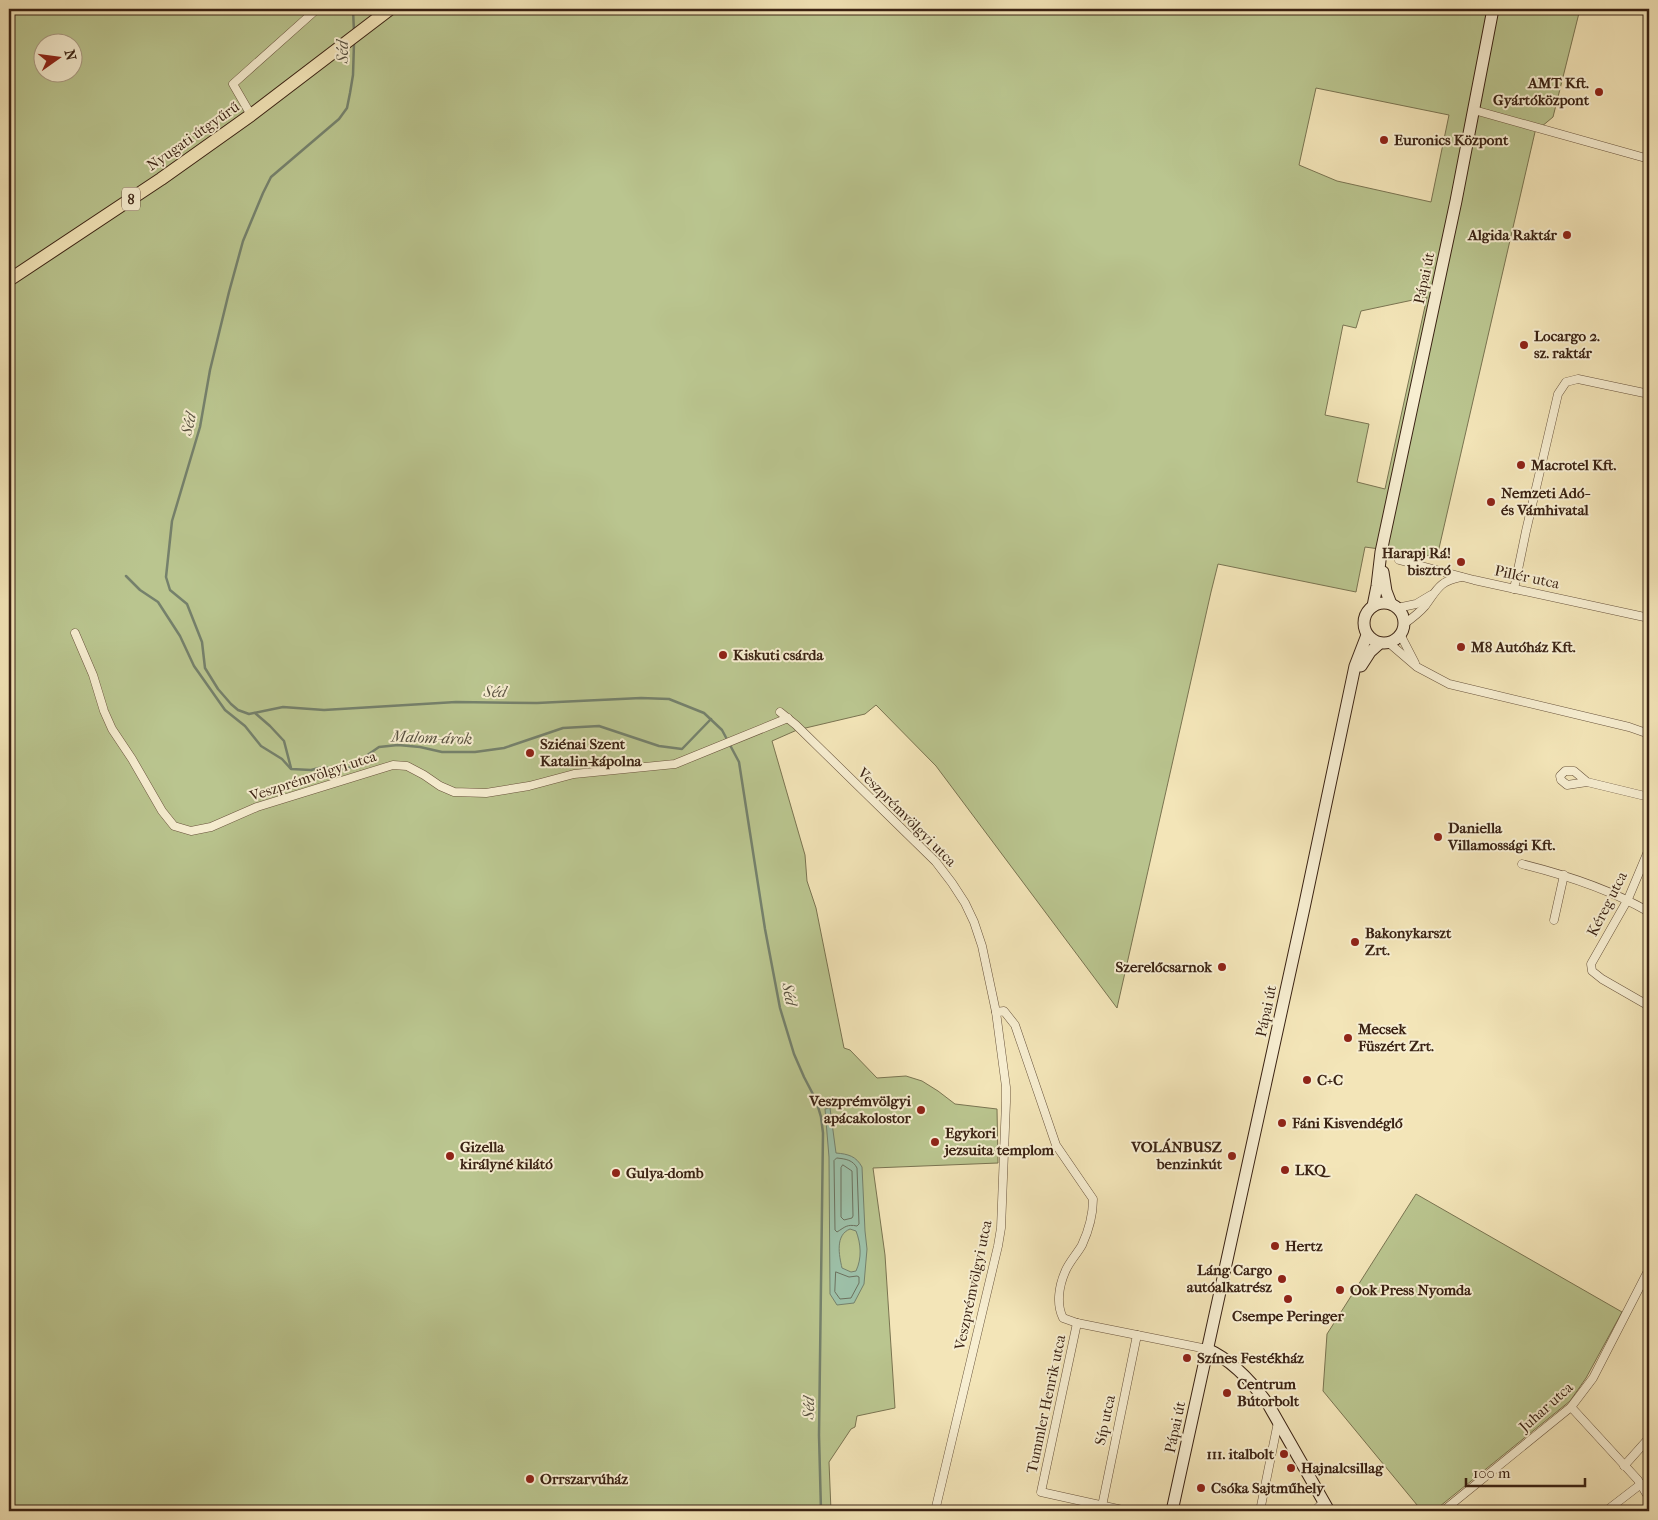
<svg xmlns="http://www.w3.org/2000/svg" width="1658" height="1520" font-family="'IM FELL French Canon',serif">
<style>
.green{fill:#bac58f;stroke:#7a7451;fill-rule:evenodd}
.water{fill:#9dc0a8;stroke:#75816c;fill-rule:evenodd}
.lines{fill:none;stroke-linecap:round;stroke-linejoin:round}
.shore{stroke:#6c715e;stroke-width:1}
.stream{stroke:#75816c;stroke-width:2.5}
.street-casing{stroke:#68533c;stroke-width:9}
.secondary-casing{stroke:#3a2213;stroke-width:13}
.primary-casing{stroke:#3a2213;stroke-width:14}
.street{stroke:#f7eed1;stroke-width:8}
.secondary{stroke:#f7eed1;stroke-width:11}
.primary{stroke:#f3e5b8;stroke-width:12}
.poi-dot{fill:#8f2418;stroke:#f7eed1;stroke-width:2}
.labels{text-anchor:middle;stroke-width:4;stroke-linejoin:round;paint-order:stroke}
.shield{fill:#f7eed1;stroke:#735f4c;stroke-width:1}
.shield-label{font-size:14px;font-weight:bold;fill:#3a2213}
.poi-label{font-size:15px;font-weight:bold;fill:#3a2213;stroke:#f7eed1;text-anchor:start}
.street-label{font-size:15px;fill:#3a2213;stroke:#f7eed1}
.water-label{font-size:16px;font-style:italic;fill:#585140;stroke:#f7eed1}
</style>
<rect width="100%" height="100%" fill="#f3e5b8"/>
<filter id="stains"><feTurbulence type="fractalNoise" baseFrequency=".004" numOctaves="4"/><feColorMatrix values="0 0 0 0 .2 0 0 0 0 .09 0 0 0 0 .02 0 0 0 .5 -.17"/></filter>
<radialGradient id="worn" r=".72"><stop offset=".6" stop-color="#630" stop-opacity="0"/><stop offset="1" stop-color="#630" stop-opacity=".3"/></radialGradient>
<g class="green">
<path d="M9 9H1580L1553 117 1535 132 1437 557 1365 547 1356 592 1218 564 1211 592 1117 1008 936 766 876 705 865 714 797 730 772 741 805 855 807 881 816 908 844 1048 850 1050 877 1078 906 1076 922 1081 938 1091 955 1104 997 1109 998 1163 873 1168 885 1255 895 1408 857 1416 855 1427 851 1429 829 1462 831 1511H9ZM42 42H72V72H42ZM1316 88 1449 115 1431 202 1337 181 1299 165ZM1427 297 1385 489 1357 482 1369 424 1325 415 1343 325 1356 328 1361 311Z"/>
<polygon points="1416,1194 1622,1312 1586,1378 1570,1401 1434,1511 1422,1511 1323,1391 1327,1334"/>
</g>
<path class="water" d="M830 1108 836 1153C848 1154 856 1156 862 1167L865 1231 867 1249 864 1284 854 1303 837 1305 830 1294 829 1157 825 1109ZM850 1229 856 1231C861 1244 862 1258 856 1271L851 1272 842 1268C839 1255 835 1235 850 1229Z"/>
<g class="lines">
<g class="shore">
<path d="M837 1158C846 1159 853 1160 857 1168L859 1224 857 1226C847 1224 845 1227 837 1232L835 1230 834 1161Z"/>
<polygon points="843,1165 852,1171 853,1216 852,1218 844,1220 841,1217 841,1168"/>
<polygon points="836,1272 849,1277 857,1276 859,1277 859,1283 851,1298 840,1299 835,1292"/>
</g>
<g class="stream">
<polyline points="353,9 354,32"/>
<polyline points="354,43 353,75 350,93 347,108 339,119 271,177 263,193 243,241 229,292 210,370 200,427 172,521 166,577 170,590 187,604 202,642 205,668 218,689 231,704 238,710 249,714 283,707 324,710 456,702 537,703 641,698 669,699 704,713 722,730 739,762 765,929 780,1008 794,1054 804,1077 816,1100 821,1117 823,1133 819,1435 821,1511"/>
<polyline points="126,576 140,590 158,602 180,636 194,666 225,710 245,726 261,746 282,759 291,769 311,770 323,767 338,770 357,766 366,756 379,747 398,745 420,747 442,752 475,752 504,748 563,728 599,726 659,746 682,749 711,719"/>
<polyline points="255,713 270,726 284,741 291,768"/>
</g>
<g class="street-casing">
<g id="street">
<polyline points="1474,110 1649,159"/>
<polyline points="251,115 233,84 317,9"/>
<polyline points="1399,560 1474,580 1649,618"/>
<polyline points="1514,589 1526,531 1558,394 1566,382 1578,379 1649,394"/>
<polyline points="1397,608 1416,604 1431,595"/>
<path d="M1404 624C1411 619 1419 613 1425 606 1437 590 1439 581 1461 577"/>
<polyline points="75,633 93,675 104,711 112,729 132,759 162,811 174,826 191,831 211,827 257,807 393,765 407,766 424,775 440,786 454,792 486,793 529,786 574,774 675,764 788,718"/>
<polyline points="1400,634 1415,663"/>
<polyline points="1389,643 1417,667 1449,684 1629,727 1649,734"/>
<polyline points="780,712 796,725 936,862 952,883 965,903 974,922 982,946 996,1012 1006,1087 1006,1102 1001,1228 998,1246 935,1511"/>
<polyline points="1587,782 1567,785 1561,780 1560,776 1565,771 1574,771 1587,782 1649,797"/>
<polyline points="1649,849 1628,899 1591,964 1592,971 1602,979 1649,1006"/>
<path d="M1522 864C1566 875 1610 889 1649 912"/>
<polyline points="1554,920 1564,875"/>
<path d="M996 1012 1004 1011 1015 1025 1056 1145 1093 1199C1093 1214 1088 1232 1082 1245 1077 1254 1069 1262 1065 1272 1059 1286 1056 1304 1063 1318L1077 1323 1207 1349"/>
<polyline points="1077,1323 1041,1492 1127,1511"/>
<polyline points="1571,1407 1638,1480 1649,1498"/>
<polyline points="1624,1466 1649,1438"/>
<polyline points="1101,1511 1137,1335"/>
<polyline points="1260,1511 1278,1422"/>
<polyline points="1314,1511 1324,1502"/>
<polyline points="1443,1511 1571,1407 1593,1378 1649,1269"/>
<polyline points="1606,1511 1641,1484"/>
</g>
</g>
<g class="secondary-casing">
<g id="secondary">
<polyline points="1383,572 1386,591 1391,604"/>
<circle cx="1384" cy="623" r="20"/>
<polyline points="1373,606 1377,586 1381,552 1456,201 1493,9"/>
<polyline points="1361,666 1370,652 1380,643"/>
<path d="M1207 1349C1232 1360 1252 1382 1268 1404L1329 1511"/>
<polyline points="1172,1511 1304,908 1355,666 1367,635"/>
</g>
</g>
<g class="primary-casing">
<polyline id="primary" points="9,280 161,179 251,115 390,9"/>
</g>
<use href="#street" class="street"/>
<use href="#secondary" class="secondary"/>
<use href="#primary" class="primary"/>
</g>
<g class="poi-dot">
<circle cx="1599" cy="92" r="5"/>
<circle cx="1384" cy="140" r="5"/>
<circle cx="1567" cy="235" r="5"/>
<circle cx="1524" cy="345" r="5"/>
<circle cx="1521" cy="465" r="5"/>
<circle cx="1491" cy="502" r="5"/>
<circle cx="1461" cy="562" r="5"/>
<circle cx="1461" cy="647" r="5"/>
<circle cx="723" cy="655" r="5"/>
<circle cx="530" cy="753" r="5"/>
<circle cx="1438" cy="837" r="5"/>
<circle cx="1355" cy="942" r="5"/>
<circle cx="1222" cy="967" r="5"/>
<circle cx="1348" cy="1038" r="5"/>
<circle cx="1307" cy="1080" r="5"/>
<circle cx="921" cy="1110" r="5"/>
<circle cx="1282" cy="1123" r="5"/>
<circle cx="935" cy="1142" r="5"/>
<circle cx="450" cy="1156" r="5"/>
<circle cx="1232" cy="1156" r="5"/>
<circle cx="1285" cy="1170" r="5"/>
<circle cx="616" cy="1173" r="5"/>
<circle cx="1275" cy="1246" r="5"/>
<circle cx="1282" cy="1279" r="5"/>
<circle cx="1340" cy="1290" r="5"/>
<circle cx="1288" cy="1299" r="5"/>
<circle cx="1187" cy="1358" r="5"/>
<circle cx="1227" cy="1393" r="5"/>
<circle cx="1284" cy="1454" r="5"/>
<circle cx="1291" cy="1468" r="5"/>
<circle cx="530" cy="1479" r="5"/>
<circle cx="1201" cy="1488" r="5"/>
</g>
<g class="labels">
<rect class="shield" x="122" y="187.5" width="18" height="23" rx="4"/>
<g class="shield-label">
<text x="131" y="204">8</text>
</g>
<g class="poi-label">
<text x="1589" y="88" text-anchor="end">AMT Kft.<tspan x="1589" dy="17">Gyártóközpont</tspan></text>
<text x="1394" y="145">Euronics Központ</text>
<text x="1557" y="240" text-anchor="end">Algida Raktár</text>
<text x="1534" y="341">Locargo 2.<tspan x="1534" dy="17">sz. raktár</tspan></text>
<text x="1531" y="470">Macrotel Kft.</text>
<text x="1501" y="498">Nemzeti Adó-<tspan x="1501" dy="17">és Vámhivatal</tspan></text>
<text x="1451" y="558" text-anchor="end">Harapj Rá!<tspan x="1451" dy="17">bisztró</tspan></text>
<text x="1471" y="652">M8 Autóház Kft.</text>
<text x="733" y="660">Kiskuti csárda</text>
<text x="540" y="749">Sziénai Szent<tspan x="540" dy="17">Katalin-kápolna</tspan></text>
<text x="1448" y="833">Daniella<tspan x="1448" dy="17">Villamossági Kft.</tspan></text>
<text x="1365" y="938">Bakonykarszt<tspan x="1365" dy="17">Zrt.</tspan></text>
<text x="1212" y="972" text-anchor="end">Szerelőcsarnok</text>
<text x="1358" y="1034">Mecsek<tspan x="1358" dy="17">Füszért Zrt.</tspan></text>
<text x="1317" y="1085">C+C</text>
<text x="911" y="1106" text-anchor="end">Veszprémvölgyi<tspan x="911" dy="17">apácakolostor</tspan></text>
<text x="1292" y="1128">Fáni Kisvendéglő</text>
<text x="945" y="1138">Egykori<tspan x="945" dy="17">jezsuita templom</tspan></text>
<text x="460" y="1152">Gizella<tspan x="460" dy="17">királyné kilátó</tspan></text>
<text x="1222" y="1152" text-anchor="end">VOLÁNBUSZ<tspan x="1222" dy="17">benzinkút</tspan></text>
<text x="1295" y="1175">LKQ</text>
<text x="626" y="1178">Gulya-domb</text>
<text x="1285" y="1251">Hertz</text>
<text x="1272" y="1275" text-anchor="end">Láng Cargo<tspan x="1272" dy="17">autóalkatrész</tspan></text>
<text x="1350" y="1295">Ook Press Nyomda</text>
<text x="1288" y="1321" text-anchor="middle">Csempe Peringer</text>
<text x="1197" y="1363">Színes Festékház</text>
<text x="1237" y="1389">Centrum<tspan x="1237" dy="17">Bútorbolt</tspan></text>
<text x="1274" y="1459" text-anchor="end">111. italbolt</text>
<text x="1301" y="1473">Hajnalcsillag</text>
<text x="540" y="1484">Orrszarvúház</text>
<text x="1211" y="1493">Csóka Sajtműhely</text>
</g>
<g class="street-label">
<text transform="translate(193 136) rotate(-35)" y="5">Nyugati útgyűrű</text>
<text transform="translate(1424 278) rotate(-78)" y="5">Pápai út</text>
<text transform="translate(1527 577) rotate(12)" y="5">Pillér utca</text>
<text transform="translate(313 776) rotate(-18)" y="5">Veszprémvölgyi utca</text>
<text transform="translate(907 817) rotate(45)" y="5">Veszprémvölgyi utca</text>
<text transform="translate(1607 904) rotate(-63)" y="5">Kéreg utca</text>
<text transform="translate(1266 1011) rotate(-78)" y="5">Pápai út</text>
<text transform="translate(973 1285) rotate(-78)" y="5">Veszprémvölgyi utca</text>
<text transform="translate(1046 1404) rotate(-78)" y="5">Tummler Henrik utca</text>
<text transform="translate(1546 1407) rotate(-42)" y="5">Juhar utca</text>
<text transform="translate(1105 1420) rotate(-78)" y="5">Síp utca</text>
<text transform="translate(1175 1427) rotate(-78)" y="5">Pápai út</text>
</g>
<g class="water-label">
<text transform="translate(342 52) rotate(-90)" y="6">Séd</text>
<text transform="translate(188 424) rotate(-77)" y="6">Séd</text>
<text transform="translate(495 691) rotate(1)" y="6">Séd</text>
<text transform="translate(432 737) rotate(2)" y="6">Malom-árok</text>
<text transform="translate(790 994) rotate(79)" y="6">Séd</text>
<text transform="translate(808 1408) rotate(-89)" y="6">Séd</text>
</g>
</g>
<rect width="1658" height="1520" fill="none" stroke="#f3e5b8" stroke-width="30"/>
<rect x="10" y="10" width="1638" height="1500" fill="none" stroke="#3a2213" stroke-width="2.5"/>
<rect x="15" y="15" width="1628" height="1490" fill="none" stroke="#3a2213"/>
<g transform="translate(58 58) rotate(76)"><circle r="24" fill="#f7eed1" stroke="#ab9c85"/>
<path d="M0-4L9 19L0 12L-9 19Z" fill="#8f2418"/>
<text y="-8" font-size="14" font-weight="bold" text-anchor="middle" fill="#3a2213">N</text>
</g>
<path d="M1466 1478v8h119v-8" fill="none" stroke="#3a2213" stroke-width="2.5"/>
<text x="1473" y="1478" font-size="15" fill="#3a2213" stroke="#f7eed1" stroke-width="4" paint-order="stroke">100 m</text>
<rect width="100%" height="100%" filter="url(#stains)"/>
<rect width="100%" height="100%" fill="url(#worn)"/>
</svg>
